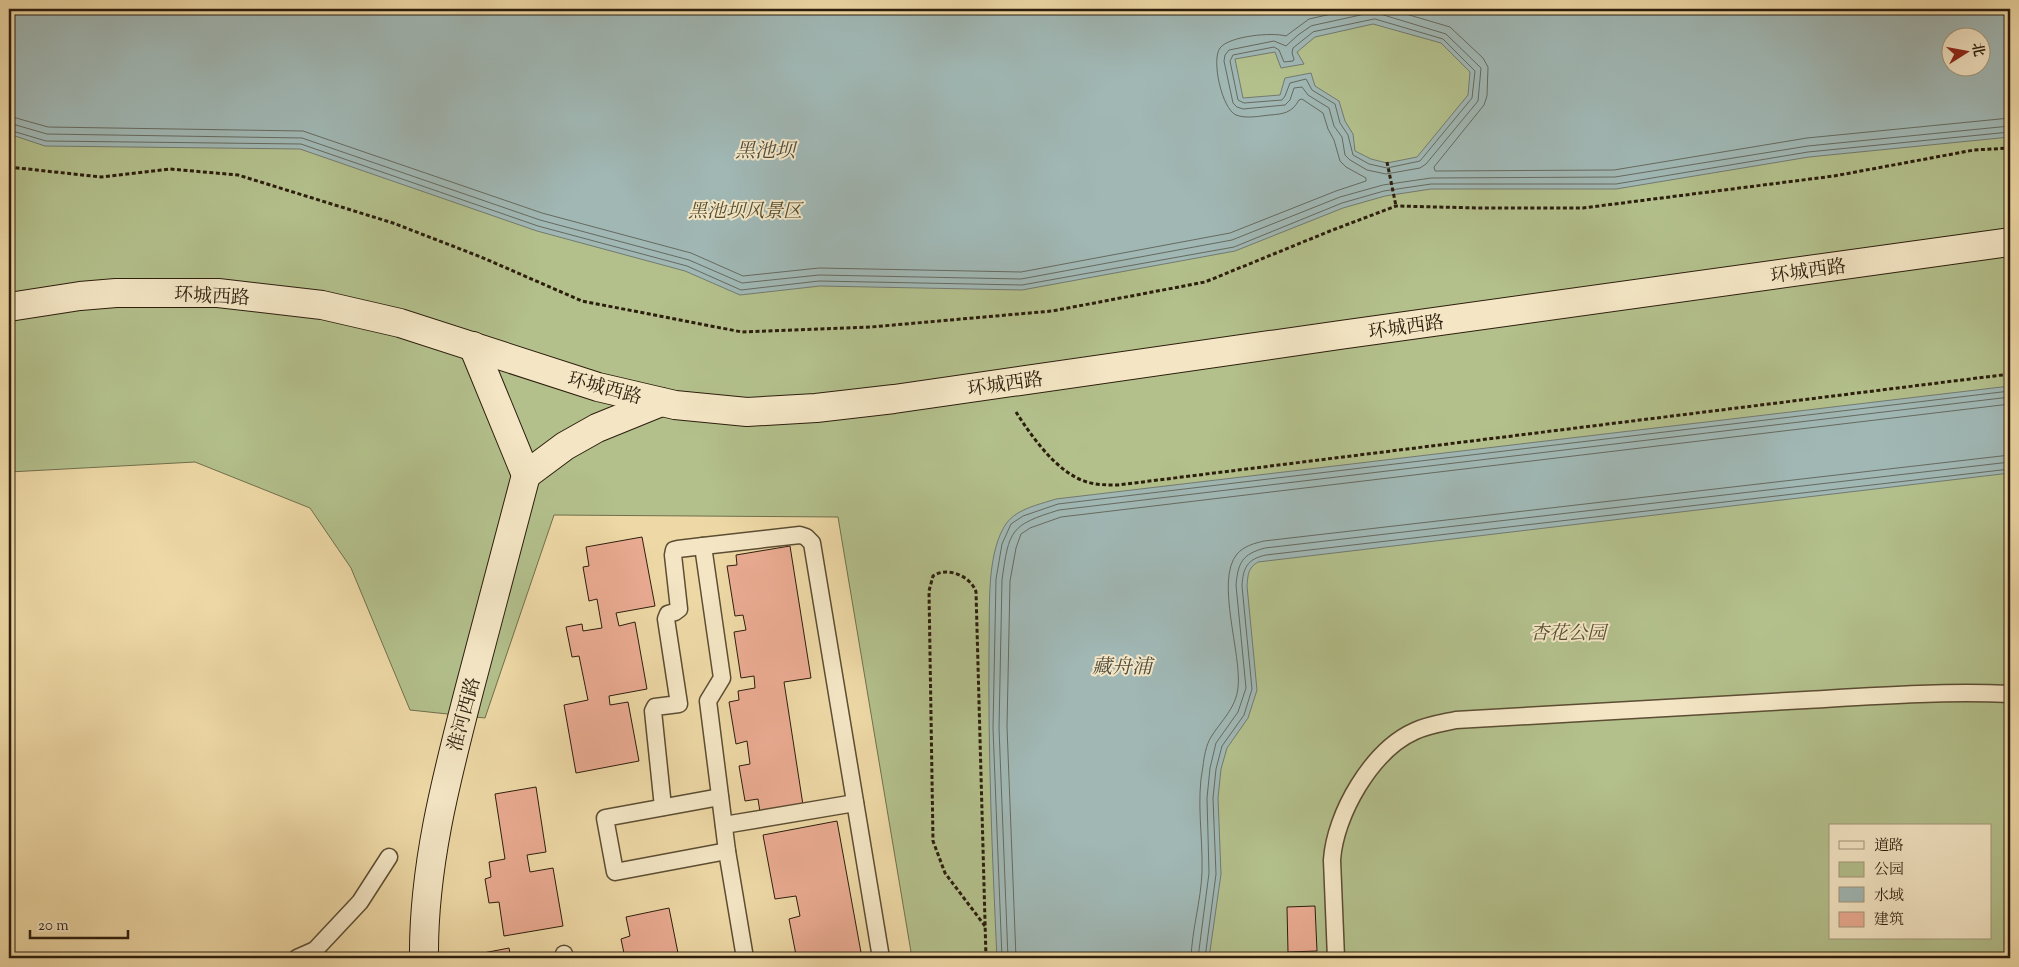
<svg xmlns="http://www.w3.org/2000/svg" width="2019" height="967" font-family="'Sorts Mill Goudy','Noto Serif SC',serif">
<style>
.green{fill:#b3c08c;stroke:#706f4c;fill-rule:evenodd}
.water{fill:#a0b7b4;stroke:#727a71;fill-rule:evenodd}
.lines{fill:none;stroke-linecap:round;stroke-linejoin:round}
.shore{stroke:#666a60;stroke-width:1}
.building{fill:#eaab92;stroke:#2c1e0d}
.lane-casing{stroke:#5c4d33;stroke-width:19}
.secondary-casing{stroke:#2c1e0d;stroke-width:30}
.path{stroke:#2c1e0d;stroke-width:3;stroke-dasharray:4 2.5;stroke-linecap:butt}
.lane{stroke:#f4e6c5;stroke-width:16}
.secondary{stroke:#f4e6c5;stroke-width:28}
.labels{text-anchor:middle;stroke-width:4;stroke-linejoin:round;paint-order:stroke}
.park-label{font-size:19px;font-style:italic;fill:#544f33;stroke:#f4e6c5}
.street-label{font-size:19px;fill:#2c1e0d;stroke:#f4e6c5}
.water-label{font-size:20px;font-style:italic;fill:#4f4c3f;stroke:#f4e6c5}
</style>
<rect width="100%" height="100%" fill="#eed9a6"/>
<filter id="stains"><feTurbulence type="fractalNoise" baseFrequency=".004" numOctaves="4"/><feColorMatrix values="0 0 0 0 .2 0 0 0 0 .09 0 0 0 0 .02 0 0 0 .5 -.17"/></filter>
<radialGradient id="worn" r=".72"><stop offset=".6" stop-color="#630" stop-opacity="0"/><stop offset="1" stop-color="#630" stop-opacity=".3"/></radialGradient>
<path class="green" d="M9 9H2010V958H912L838 517 554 515 485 718 410 710 351 568 310 508 195 462 9 472ZM1952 38H1982V68H1952ZM1830 826H1990V938H1830Z"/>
<g class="water">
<path d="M9 9H2010V137L1809 157 1616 189H1431L1385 196 1343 208 1235 251 1022 290 820 286 740 295 685 271 537 231 300 149 45 146 9 134ZM1373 24 1441 43 1470 72 1468 95 1417 157 1387 163 1371 159 1355 151 1353 134 1345 121 1339 101 1315 86 1311 73 1285 78 1280 95 1243 98 1235 59 1275 52 1281 68 1304 64 1297 52 1315 37ZM1952 38H1982V68H1952Z"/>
<path d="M2010 386V473L1258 562C1248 568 1248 574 1247 586L1257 690 1248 718 1227 748 1221 769 1218 798 1221 874 1209 958H997C992 854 988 751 989 646 990 611 986 558 1004 527 1014 509 1038 505 1056 499Z"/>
</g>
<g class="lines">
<g class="shore">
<polyline points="1389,9 1450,27 1483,58 1488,67 1487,96 1484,105 1434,167 1435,171 1614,170 1807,138 2010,118"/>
<polygon points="1370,13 1377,13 1446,34 1481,68 1478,101 1426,164 1420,168 1386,174 1367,170 1350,160 1345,155 1342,137 1334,126 1329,108 1308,95 1302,87 1294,88 1290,100 1285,105 1243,109 1237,107 1233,103 1224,61 1225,55 1229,50 1274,41 1286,46 1298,35 1311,26"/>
<polygon points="1375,19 1443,39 1475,71 1472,98 1420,161 1387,168 1369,164 1353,155 1348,135 1340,123 1335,104 1312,90 1306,79 1290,83 1285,96 1282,100 1244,103 1238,100 1230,61 1233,55 1274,47 1279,50 1284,62 1293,61 1294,59 1292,53 1293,48 1313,32"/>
<path d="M9 116 48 127 303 131 542 213 691 253 743 276 819 268 1021 272 1230 233 1336 191 1366 181V178L1346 167 1340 161 1334 140 1328 129 1323 113 1302 99 1299 100C1292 113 1283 114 1270 115 1260 116 1246 119 1236 115 1222 109 1211 60 1220 48 1229 36 1272 32 1286 36L1309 19 1354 9"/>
<polyline points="9,123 47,134 302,138 540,220 689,260 742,283 819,275 1021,279 1232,240 1340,197 1383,185 1431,178 1615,177 1808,146 2010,126"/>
<polyline points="9,130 46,141 301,144 538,226 687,266 741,290 819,281 1022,285 1234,247 1342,203 1384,191 1431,184 1616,184 1808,152 2010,132"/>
<polyline points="1002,958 993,728 996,579 1002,544 1011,524 1023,516 1058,504 2010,391"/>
<path d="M1008 958 999 728 1002 580C1009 530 1010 525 1059 510L2010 397"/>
<polyline points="1016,958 1007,727 1010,581 1016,548 1021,534 1030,528 1061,517 2010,404"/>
<path d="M1191 958C1192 929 1201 901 1202 872 1203 836 1196 801 1203 766 1204 757 1206 745 1211 737 1221 721 1236 708 1238 688 1242 654 1215 580 1237 554 1244 546 1255 543 1264 541L2010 455"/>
<path d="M1198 958 1209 873 1207 798 1210 768 1216 743 1238 712 1246 688 1236 585C1238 563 1242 554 1265 548L2010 462"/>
<path d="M1205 958 1216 874 1213 798 1216 769 1222 746 1244 715 1252 689 1242 586C1243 568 1247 559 1266 555L2010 469"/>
</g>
</g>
<g class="building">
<polygon points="642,537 655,606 616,613 619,626 635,622 647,689 609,696 610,705 628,702 639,761 576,773 564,705 588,700 579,656 572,657 566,627 582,624 583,631 602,628 597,599 589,601 583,567 589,566 586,547"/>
<polygon points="790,546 811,678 784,682 803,805 760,812 758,799 745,801 739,766 750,764 747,741 736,744 729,702 739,700 738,691 755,688 754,676 741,678 734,632 746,630 743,615 735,616 727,566 737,565 736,555"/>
<polygon points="536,787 546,852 527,855 530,872 553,868 563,926 504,936 499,902 489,903 485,879 491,877 489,862 505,859 495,794"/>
<polygon points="837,821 862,958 807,958 806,953 796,955 789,919 800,916 796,896 775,899 763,835"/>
<polygon points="1315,906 1317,951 1288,952 1287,907"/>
<polygon points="669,908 679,958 625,958 621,939 630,936 626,917"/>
<polygon points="509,948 511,958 478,958 478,954"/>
</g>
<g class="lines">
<g class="lane-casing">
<g id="lane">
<polyline points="703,546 800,535 806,537 812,543 881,958"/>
<polyline points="720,797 605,818 615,872 727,851"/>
<polyline points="663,807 653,711 655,707 679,704 666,619 668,614 675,612 679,609 673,555 674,550 678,549 703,546 722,678 708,701 727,851 745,958"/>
<polyline points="724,825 855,803"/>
<polyline points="564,954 564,958"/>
<polyline points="297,958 315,950 360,902 389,857"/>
<path d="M1336 958 1332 860C1335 814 1372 750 1415 731 1428 725 1442 723 1456 720 1573 714 1689 706 1806 700 1874 696 1943 691 2010 694"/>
</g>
</g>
<g class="secondary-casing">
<g id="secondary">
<polyline points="9,307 80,296 116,293 218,293 322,305 400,323 598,387 675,405 747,412 816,408 894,399 1340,335 2010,242"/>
<polyline points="473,346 526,475"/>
<polyline points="526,475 565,446 597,428 661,402"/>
<path d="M424 958C423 866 447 776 470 687 489 616 507 545 526 475"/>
</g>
</g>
<g class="path">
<polyline points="1387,162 1396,206"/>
<polyline points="9,167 101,177 170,169 238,175 393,223 481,257 582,301 742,332 871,327 1052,311 1205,282 1330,231 1396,206 1480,208 1583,208 1834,176 1974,150 2010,148"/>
<path d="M1016 412C1032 437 1057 473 1087 482 1097 485 1107 485 1118 485L2010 374"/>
<path d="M985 926 945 873 933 841 929 591 933 576C947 566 971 576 976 592L986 958"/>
</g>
<use href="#lane" class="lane"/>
<use href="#secondary" class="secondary"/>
</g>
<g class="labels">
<g class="park-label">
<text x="745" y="217">黑池坝风景区</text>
<text x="1568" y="639">杏花公园</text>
</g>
<g class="street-label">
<text transform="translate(1808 270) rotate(-8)" y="7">环城西路</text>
<text transform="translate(212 295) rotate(3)" y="7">环城西路</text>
<text transform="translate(1406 326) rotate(-8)" y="7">环城西路</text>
<text transform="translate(1005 383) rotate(-8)" y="7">环城西路</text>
<text transform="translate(605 387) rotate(15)" y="7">环城西路</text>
<text transform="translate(463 714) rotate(-75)" y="7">淮河西路</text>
</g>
<g class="water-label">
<text x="765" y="157">黑池坝</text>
<text x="1122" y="673">藏舟浦</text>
</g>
</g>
<rect width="2019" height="967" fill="none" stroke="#eed9a6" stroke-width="30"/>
<rect x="10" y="10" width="1999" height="947" fill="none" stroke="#2c1e0d" stroke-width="2.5"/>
<rect x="15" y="15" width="1989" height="937" fill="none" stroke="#2c1e0d"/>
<rect x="1829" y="824" width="162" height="115" fill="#f4e6c5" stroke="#a4967b"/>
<rect x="1839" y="841" width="25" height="8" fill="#f4e6c5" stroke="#a4967b"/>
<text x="1874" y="850" font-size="15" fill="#2c1e0d">道路</text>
<rect x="1839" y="862" width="25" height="15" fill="#b3c08c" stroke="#a4967b"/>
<text x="1874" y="874" font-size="15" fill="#2c1e0d">公园</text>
<rect x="1839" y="887" width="25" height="15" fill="#a0b7b4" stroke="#a4967b"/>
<text x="1874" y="900" font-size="15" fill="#2c1e0d">水域</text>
<rect x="1839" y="912" width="25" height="15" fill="#eaab92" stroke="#a4967b"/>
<text x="1874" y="924" font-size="15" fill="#2c1e0d">建筑</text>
<g transform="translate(1966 52) rotate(79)"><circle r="24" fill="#f4e6c5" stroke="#a4967b"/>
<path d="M0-4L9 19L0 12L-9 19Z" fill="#8f2418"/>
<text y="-8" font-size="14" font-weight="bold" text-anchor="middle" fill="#2c1e0d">北</text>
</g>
<path d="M30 930v8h98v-8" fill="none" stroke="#2c1e0d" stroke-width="2.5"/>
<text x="38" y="930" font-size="15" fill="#2c1e0d" stroke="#f4e6c5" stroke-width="4" paint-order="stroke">20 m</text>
<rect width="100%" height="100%" filter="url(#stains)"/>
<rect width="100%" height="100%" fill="url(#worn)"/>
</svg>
